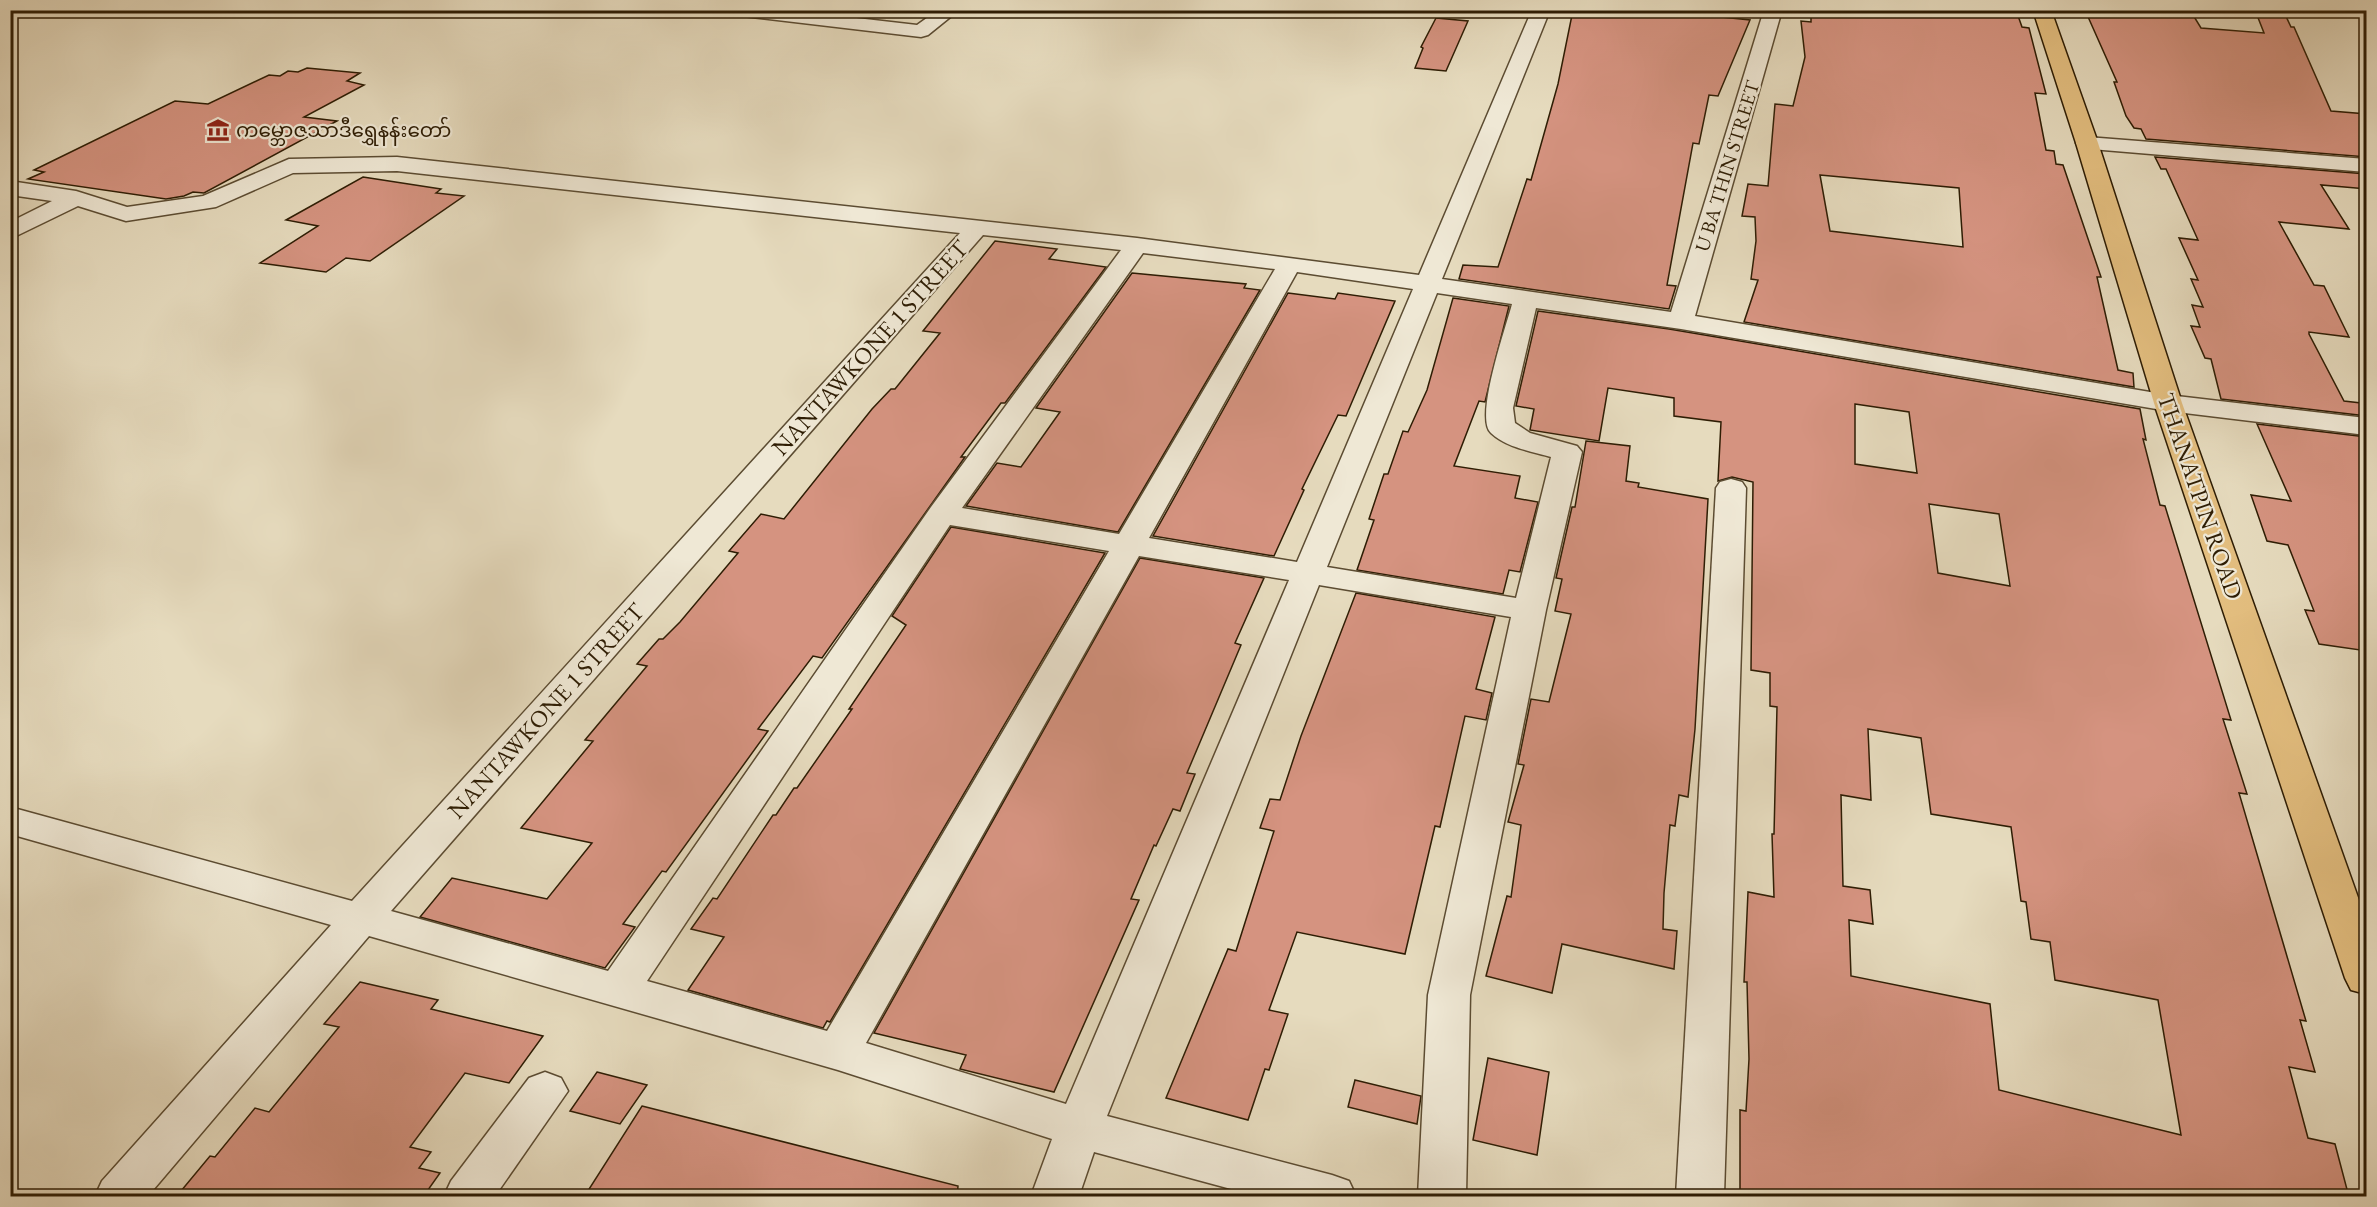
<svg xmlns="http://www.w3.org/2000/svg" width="2377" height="1207" font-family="'EB Garamond','Noto Sans Myanmar',serif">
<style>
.building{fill:#d59380;stroke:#2e1d04;stroke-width:1.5;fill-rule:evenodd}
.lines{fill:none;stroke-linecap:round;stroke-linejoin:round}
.minor-casing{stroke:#5c4c32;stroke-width:3}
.major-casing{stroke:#2e1d04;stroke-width:3}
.minor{fill:#efe8d5;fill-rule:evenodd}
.major{fill:#e3be7f;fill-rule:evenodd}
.labels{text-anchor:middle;stroke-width:4.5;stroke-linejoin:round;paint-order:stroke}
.far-poi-label{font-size:20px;fill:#2e1d04;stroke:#efe8d5;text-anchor:start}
.far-street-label{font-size:20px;fill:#2e1d04;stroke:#efe8d5}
.street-label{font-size:24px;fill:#2e1d04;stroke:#efe8d5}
</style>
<rect width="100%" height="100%" fill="#e6dbbe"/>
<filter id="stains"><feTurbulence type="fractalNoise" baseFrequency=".00333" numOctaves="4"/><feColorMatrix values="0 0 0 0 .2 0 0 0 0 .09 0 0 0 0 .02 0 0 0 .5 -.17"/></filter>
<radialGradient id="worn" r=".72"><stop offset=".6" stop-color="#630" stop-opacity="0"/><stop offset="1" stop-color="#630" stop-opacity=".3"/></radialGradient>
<g class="building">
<polygon points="1573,10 1654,10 1750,20 1718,96 1709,95 1699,144 1693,143 1667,285 1676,286 1669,309 1459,279 1463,265 1498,267 1527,179 1531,180 1558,84"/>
<path d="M1849 10H2016L2022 27 2029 28 2046 94 2035 93 2046 150 2054 151 2056 164 2063 165 2101 277H2097L2118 370 2133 373 2134 387 1744 322 1758 280 1751 279 1756 241 1755 217 1742 216 1748 184 1768 186 1775 104 1793 106 1805 57 1801 21 1811 22V12L1849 15ZM1820 175 1959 188 1963 247 1830 231Z"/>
<polygon points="2085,10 2190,10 2201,28 2264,33 2255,10 2283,10 2291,27 2294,27 2331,111 2367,114 2367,157 2146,139 2141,129 2134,128 2126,116 2114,82 2117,82"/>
<polygon points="1436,18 1468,21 1446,71 1415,68 1423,48 1421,47"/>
<polygon points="307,68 360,73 347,81 364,85 304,117 337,121 204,193 193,192 184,196 166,199 28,179 44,172 34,170 175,101 208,104 269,75 280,76 288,71 298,72"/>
<polygon points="2155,157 2367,174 2367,189 2321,185 2349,229 2279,222 2314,285 2324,286 2349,337 2309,332 2309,334 2344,401 2361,403 2367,416 2221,399 2211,359 2205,358 2191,326 2200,327 2192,305 2203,307 2191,279 2198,280 2179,238 2198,240 2166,169 2161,169"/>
<polygon points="363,177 441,189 436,193 464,196 370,261 346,258 326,272 260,263 318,226 286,220"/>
<polygon points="995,241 1057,249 1049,259 1106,267 1005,403 1001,403 961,457 965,457 822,658 813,656 758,729 768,731 666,872 662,871 623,924 635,927 605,968 420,917 452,878 547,899 592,843 521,828 593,741 585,740 647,666 637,664 659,639 663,639 680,622 738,553 729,551 761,514 784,519 872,409 891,389 895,389 940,333 923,331"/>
<polygon points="1132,273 1246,284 1244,288 1260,290 1118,532 966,506 997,463 1021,467 1060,412 1036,408"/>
<polygon points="1288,293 1335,299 1338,293 1395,301 1346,416 1338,415 1302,489 1304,490 1274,556 1153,536"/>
<polygon points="1453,298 1509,306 1485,402 1479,401 1454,466 1520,476 1515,498 1538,502 1520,572 1509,570 1503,594 1357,570 1374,520 1369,519 1384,474 1388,474 1403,431 1408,432 1427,390"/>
<path d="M1538 311 1669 329 2140 409 2146 440 2143 439 2160 505 2165 506 2231 720 2223 719 2247 794 2239 793 2306 1021 2300 1020 2315 1072 2289 1067 2308 1138 2335 1144 2349 1197H1740V1110L1746 1111 1749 1059 1747 982H1744L1748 892 1774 897 1772 834H1774L1777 707 1770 706V673L1751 670 1753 482 1732 477 1718 481 1721 422 1674 416V398L1608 388 1599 441 1530 430 1534 409 1516 406ZM1855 404 1909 412 1917 473 1855 464ZM1929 504 1999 514 2010 586 1938 573ZM1868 729 1921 738 1931 814 2011 827 2021 901 2026 902 2031 939 2050 942 2055 980 2158 1000 2181 1135 1999 1090 1990 1004 1851 976 1849 920 1873 924 1870 890 1843 886 1841 795 1871 800Z"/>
<polygon points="2257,424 2367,437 2367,651 2319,644 2305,610 2314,611 2288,545 2267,541 2251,495 2291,501"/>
<polygon points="1586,441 1630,446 1626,481 1639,483 1638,487 1708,499 1695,729 1688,797 1679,795 1675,826 1670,825 1664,893 1663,929 1677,931 1674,969 1562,944 1552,993 1486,976 1507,896 1511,897 1521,825 1508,822 1524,765 1518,764 1531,699 1549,702 1571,614 1555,611 1562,579 1556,578 1572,507 1575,507"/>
<polygon points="951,527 1105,553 830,1022 827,1021 823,1028 688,990 724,937 691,929 713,898 717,899 773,815 776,815 794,788 797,788 852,709 849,709 906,625 892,616"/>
<polygon points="1140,558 1264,578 1235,643 1241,645 1187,773 1195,774 1180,811 1173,809 1156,846 1154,845 1131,899 1139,900 1054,1092 960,1069 966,1055 874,1033"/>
<polygon points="1356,593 1495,617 1476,689 1492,693 1486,720 1465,716 1440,827 1435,826 1405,954 1297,932 1269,1010 1288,1014 1269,1070 1265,1069 1248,1120 1166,1098 1228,949 1236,951 1274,831 1260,828 1270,799 1280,800 1301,736"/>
<polygon points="360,982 438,1000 431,1009 543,1036 509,1083 465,1073 410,1147 431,1152 419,1168 440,1173 423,1197 176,1197 210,1156 215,1157 255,1108 269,1112 339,1027 324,1024"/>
<polygon points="1488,1058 1549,1072 1537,1155 1473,1140"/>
<polygon points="597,1072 647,1085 620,1124 570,1111"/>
<polygon points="1355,1080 1421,1096 1417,1124 1348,1107"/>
<polygon points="642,1106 958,1186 957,1197 584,1197"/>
</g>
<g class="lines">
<g class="minor-casing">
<g id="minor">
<polygon points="725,10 787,10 917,25 938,10 959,10 928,35 921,37 734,15"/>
<path d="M1532 10H1550L1442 279 1671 312 1764 10H1782L1695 316 2168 395 2366 418V435L2168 411 1681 329 1536 308 1513 408 1515 423 1530 433 1577 446 1582 452 1546 610 1470 995 1466 1196H1418L1428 995 1511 617 1319 585 1107 1116 1332 1175 1349 1181 1356 1196H1257L1094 1152 1079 1196H1031L1052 1139 838 1070 369 936 148 1196H95L102 1181 331 925 10 834V807L352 901 960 233 397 171 293 173 216 207 126 221 78 206 10 239V222L52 201 10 195V181L76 191 127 207 203 196 289 159 397 157 1137 238 1419 275ZM983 235 1121 250 931 507 608 971 391 911ZM1143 253 1275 269 1119 534 962 508ZM1297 272 1413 289 1297 562 1149 538ZM1437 293 1512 304C1506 327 1474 418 1491 433 1507 448 1531 451 1551 457L1516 598 1327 567ZM950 525 1109 551 827 1031 647 981ZM1139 556 1289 580 1066 1104 866 1043Z"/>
<polygon points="2087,137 2366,159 2366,172 2079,148 2076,143 2079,138"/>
<polygon points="1731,479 1742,482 1746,488 1724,1196 1676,1196 1716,488 1720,482"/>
<polygon points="545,1072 561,1078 568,1091 495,1196 444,1196 451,1181 529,1078"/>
</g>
</g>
<g class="major-casing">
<polygon id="major" points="2033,10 2051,10 2098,143 2182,403 2366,920 2366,994 2351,990 2345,978 2154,403 2076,143"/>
</g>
<use href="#minor" class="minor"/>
<use href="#major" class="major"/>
</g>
<defs>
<g id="museum-bare" transform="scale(1.8)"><path d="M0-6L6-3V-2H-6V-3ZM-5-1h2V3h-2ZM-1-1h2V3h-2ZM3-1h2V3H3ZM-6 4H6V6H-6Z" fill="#8f2418" stroke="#efe8d5" stroke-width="2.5" paint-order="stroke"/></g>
</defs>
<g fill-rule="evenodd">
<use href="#museum-bare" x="218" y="130"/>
</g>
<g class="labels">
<g class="far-poi-label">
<text x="236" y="137">ကမ္ဘောဇသာဒီရွှေနန်းတော်</text>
</g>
<g class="far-street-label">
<text transform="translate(1727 166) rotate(-73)" y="7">U BA THIN STREET</text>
</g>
<g class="street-label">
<text transform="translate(870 348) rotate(-48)" y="8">NANTAWKONE 1 STREET</text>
<text transform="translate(2200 496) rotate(71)" y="8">THANATPIN ROAD</text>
<text transform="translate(546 711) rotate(-48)" y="8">NANTAWKONE 1 STREET</text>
</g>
</g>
<rect width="2377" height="1207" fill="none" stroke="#e6dbbe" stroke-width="36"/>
<rect x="12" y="12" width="2353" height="1183" fill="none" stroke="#2e1d04" stroke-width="3"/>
<rect x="18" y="18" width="2341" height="1171" fill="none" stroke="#2e1d04" stroke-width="1.5"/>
<rect width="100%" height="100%" filter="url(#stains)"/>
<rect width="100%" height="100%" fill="url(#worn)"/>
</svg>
